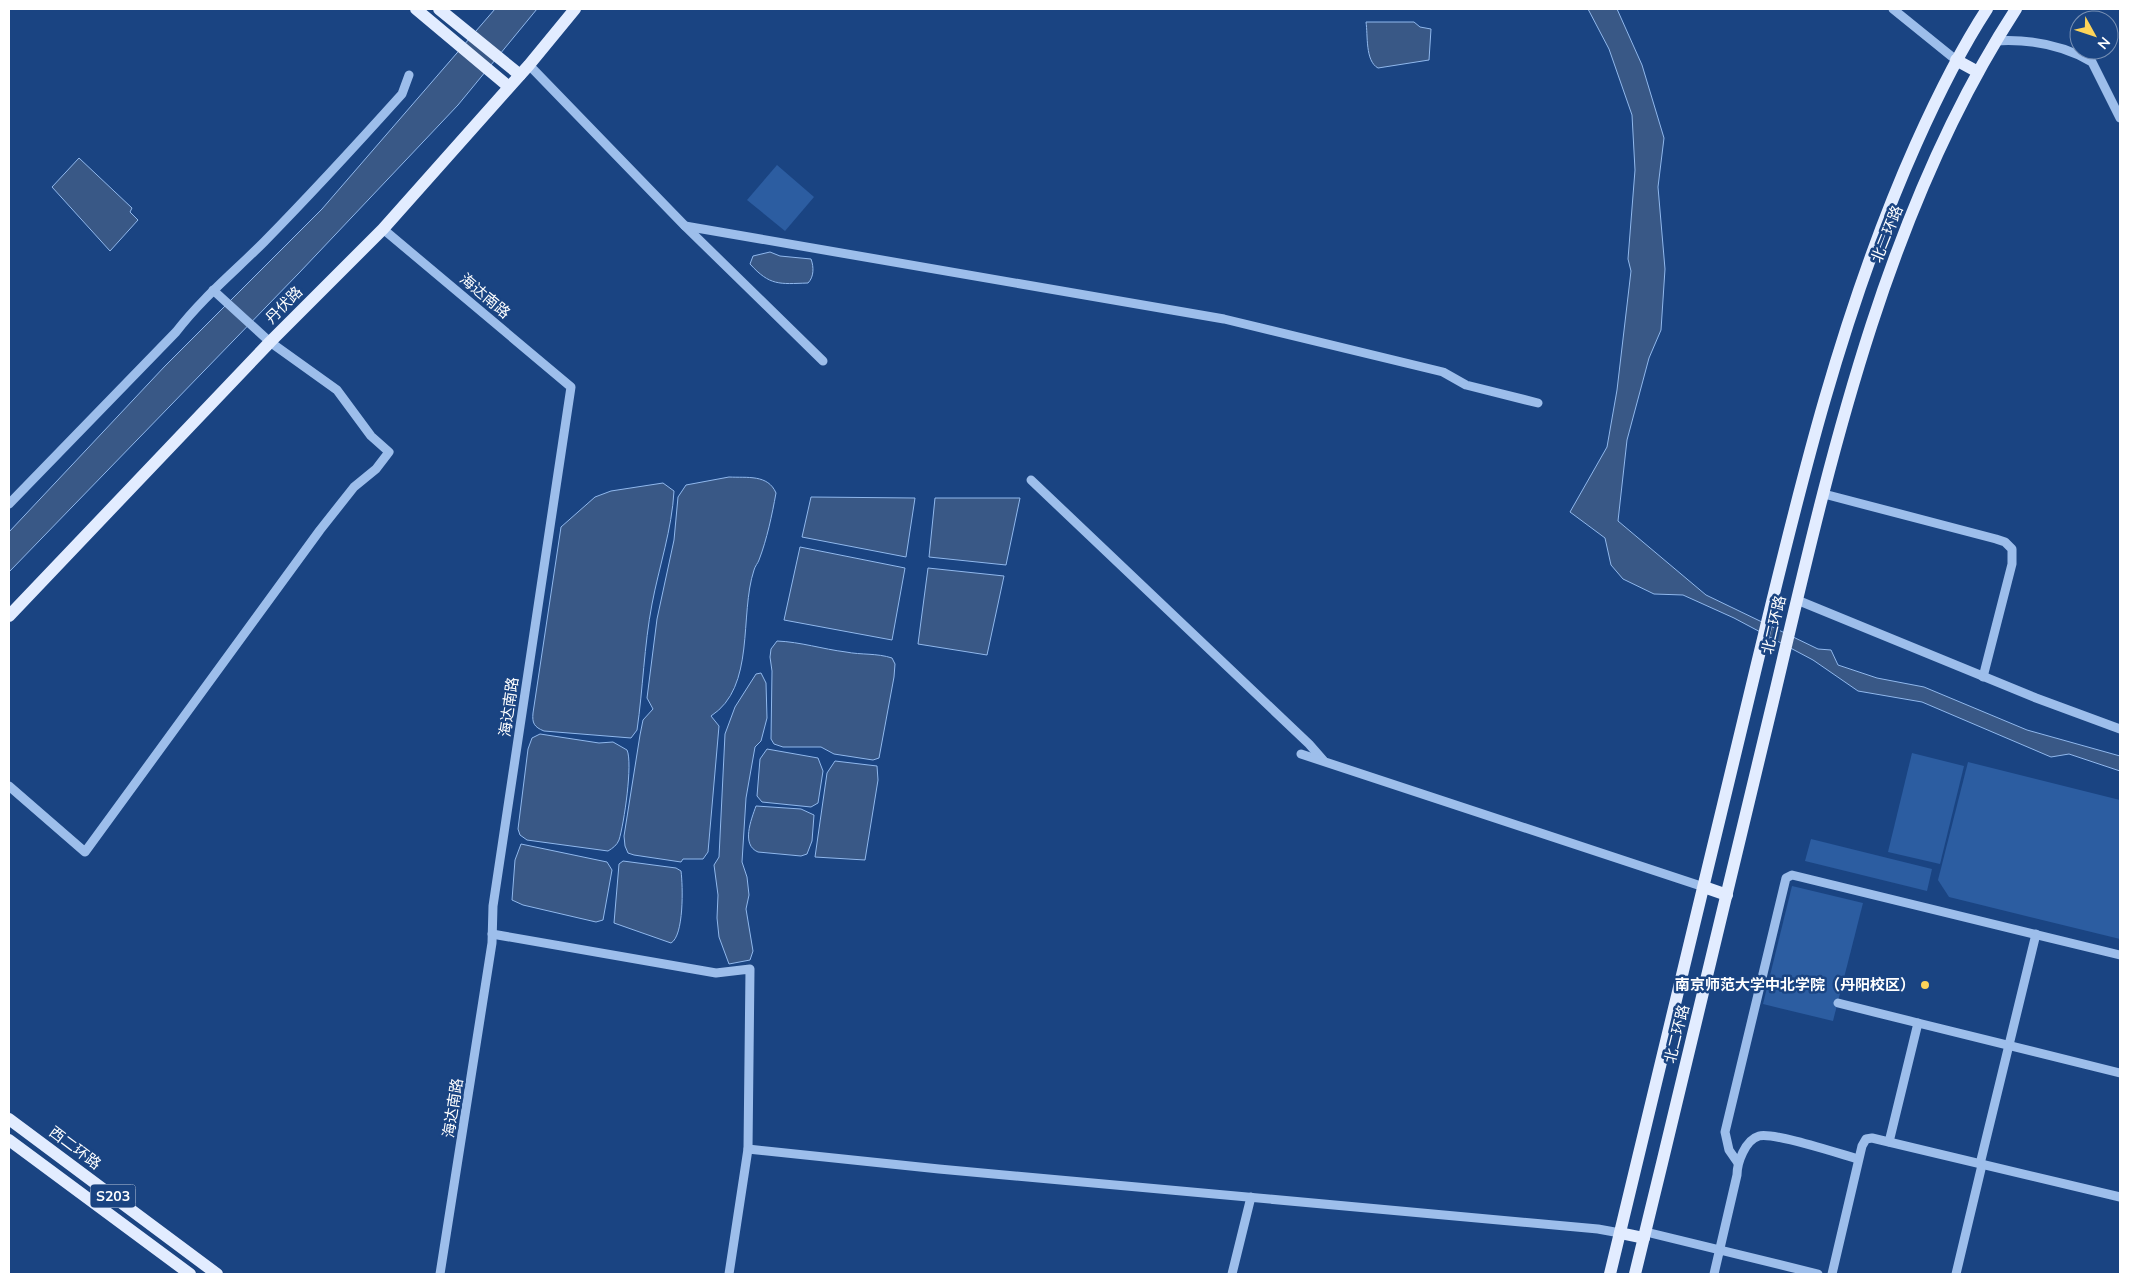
<svg xmlns="http://www.w3.org/2000/svg" width="2129" height="1283" font-family="Mulish,'Noto Sans SC',sans-serif">
<style>
.green{fill:#2c5da1}
.water{fill:#395886;stroke:#90b8ed}
.lines{fill:none;stroke-linecap:round;stroke-linejoin:round}
.minor{stroke:#9dbeeb;stroke-width:9}
.major{stroke:#e2ecff;stroke-width:12}
.poi-dot{fill:#fed459;stroke:#1a4482;stroke-width:2}
.labels{text-anchor:middle;stroke-width:5;stroke-linejoin:round;paint-order:stroke}
.shield{fill:#1a4482;stroke:#bac7da;stroke-width:1}
.shield-label{font-size:14px;font-weight:bold;fill:#fff}
.street-label{font-size:15px;fill:#fff;stroke:#1a4482}
.poi-label{font-size:15px;font-weight:bold;fill:#fff;stroke:#1a4482;text-anchor:end}
</style>
<rect width="100%" height="100%" fill="#1a4482"/>
<g class="green">
<polygon points="777,165 814,197 785,231 747,200"/>
<polygon points="1912,753 1964,766 1940,864 1888,852"/>
<polygon points="1968,762 2120,800 2120,939 1949,897 1938,880"/>
<polygon points="1811,839 1932,869 1927,891 1805,861"/>
<polygon points="1792,886 1863,903 1833,1021 1763,1004"/>
</g>
<g class="water">
<polygon points="495,9 537,9 458,105 299,273 9,572 9,532 165,366 322,209"/>
<polygon points="1588,9 1617,9 1642,65 1664,138 1658,187 1665,269 1661,330 1649,358 1627,440 1618,521 1706,595 1818,649 1831,650 1838,665 1877,678 1924,687 2027,730 2120,756 2120,771 2069,754 2051,757 1922,702 1858,691 1813,660 1734,618 1683,595 1654,594 1623,579 1611,565 1605,538 1570,512 1607,447 1617,390 1631,271 1628,259 1635,170 1632,115 1609,49"/>
<path d="M1366 22H1414L1420 27 1431 29 1429 60 1378 68C1365 61 1368 35 1366 22Z"/>
<polygon points="79,158 132,208 130,212 138,220 110,251 52,187"/>
<path d="M770 252 780 256 811 259C814 267 814 277 808 283 779 284 770 286 750 264L753 256Z"/>
<path d="M729 477C747 478 768 474 776 493 772 515 767 539 759 560 758 563 755 566 754 570 739 615 756 687 711 716L719 726 708 852 703 859H683L681 862 634 855 628 853 625 846 624 836 640 735 643 720 653 709 647 698 657 619 674 540 678 497 686 485Z"/>
<path d="M663 483 674 491C672 529 659 567 652 604 644 646 643 689 637 730L631 738 544 731C534 727 532 723 533 713L561 527 595 497 611 491Z"/>
<polygon points="811,497 915,498 906,557 802,537"/>
<polygon points="935,498 1020,498 1006,565 929,557"/>
<polygon points="800,547 905,568 892,640 784,620"/>
<polygon points="928,568 1004,576 987,655 918,644"/>
<path d="M777 641C801 642 822 649 846 652 861 655 877 653 892 658L895 664 894 677 879 758 873 760 834 754 821 747H783L774 744 771 739 772 671 770 657 771 649Z"/>
<polygon points="761,673 766,683 767,718 761,741 755,747 746,798 742,862 747,877 749,895 746,909 753,951 750,960 729,964 719,937 717,918 718,895 714,865 719,857 725,734 735,707 756,674"/>
<path d="M540 734 599 743 613 742 627 750C633 763 624 824 619 840 617 845 613 848 608 851L527 840 520 835 518 829 528 749 532 738Z"/>
<polygon points="767,749 818,758 823,771 818,803 811,807 762,802 757,796 760,759"/>
<polygon points="835,761 877,766 878,780 865,860 815,857 827,773"/>
<path d="M756 806 801 809 814 815 812 841 807 854 801 856 758 852C741 845 751 820 756 806Z"/>
<polygon points="521,844 607,862 612,870 603,920 596,922 523,905 512,900 515,860"/>
<path d="M623 861 676 868 681 871C683 886 684 936 671 943L614 923 619 864Z"/>
</g>
<g class="lines">
<g class="minor">
<polyline points="1893,9 1956,60"/>
<path d="M1995 41C2028 39 2063 45 2092 62L2120 118"/>
<polyline points="529,65 685,226 823,361"/>
<polyline points="685,226 1224,319 1443,372 1466,385 1538,403"/>
<polyline points="383,229 571,387 493,906 492,943 440,1274"/>
<polyline points="1031,480 1309,744 1323,760"/>
<polyline points="1824,494 1996,539 2005,542 2012,549 2012,564 1983,677"/>
<path d="M9 504 176 332C202 298 234 272 264 242 311 194 357 144 402 94L409 75"/>
<polyline points="1797,600 2036,698 2120,729"/>
<polyline points="1301,754 1704,887"/>
<polyline points="9,786 85,852 320,530 354,487 376,469 389,452 371,436 337,390 270,342 213,290"/>
<polyline points="492,934 716,973 750,969 748,1149 729,1274"/>
<polyline points="1838,1003 1918,1023 1889,1142"/>
<polyline points="1918,1023 2120,1073"/>
<polyline points="748,1149 939,1169 1598,1229 1620,1233"/>
<polyline points="1738,1163 1729,1150 1725,1132 1786,878 1792,875 2120,955"/>
<polyline points="1980,1164 2036,934"/>
<polyline points="1646,1232 1818,1274"/>
<polyline points="1232,1274 1251,1197"/>
<path d="M1714 1274 1737 1175C1737 1163 1745 1140 1759 1136 1774 1132 1840 1154 1858 1159"/>
<polyline points="1832,1274 1862,1146 1866,1139 1872,1138 2120,1197"/>
<polyline points="1956,1274 1982,1165"/>
</g>
<g class="major">
<polyline points="416,9 509,87"/>
<polyline points="439,9 520,75"/>
<polyline points="1956,60 1978,72"/>
<polyline points="9,616 270,342 383,229 529,65 575,9"/>
<polyline points="1704,887 1727,895"/>
<polyline points="9,1119 217,1274"/>
<polyline points="9,1140 190,1274"/>
<polyline points="1620,1233 1644,1238"/>
<path d="M1610 1274C1660 1074 1707 873 1755 672 1798 493 1841 312 1916 144 1937 97 1959 52 1987 9"/>
<path d="M1635 1274C1682 1082 1728 890 1774 697 1829 464 1884 212 2016 9"/>
</g>
</g>
<circle class="poi-dot" cx="1925" cy="985" r="5"/>
<g class="labels">
<rect class="shield" x="90.5" y="1184.5" width="45" height="23" rx="4"/>
<g class="shield-label">
<text x="113" y="1201">S203</text>
</g>
<g class="street-label">
<text transform="translate(1887 234) rotate(-68)" y="5">北二环路</text>
<text transform="translate(485 296) rotate(40)" y="5">海达南路</text>
<text transform="translate(284 305) rotate(-45)" y="5">丹伏路</text>
<text transform="translate(1774 625) rotate(-77)" y="5">北二环路</text>
<text transform="translate(509 707) rotate(-82)" y="5">海达南路</text>
<text transform="translate(1677 1034) rotate(-76)" y="5">北二环路</text>
<text transform="translate(453 1108) rotate(-81)" y="5">海达南路</text>
<text transform="translate(75 1148) rotate(37)" y="5">西二环路</text>
</g>
<g class="poi-label">
<text x="1915" y="990">南京师范大学中北学院（丹阳校区）</text>
</g>
</g>
<rect width="2129" height="1283" fill="none" stroke="#ffffff" stroke-width="20"/>
<g transform="translate(2094 35) rotate(130)"><circle r="24" fill="#1a4482" stroke="#768fb4"/>
<path d="M0-4L9 19L0 12L-9 19Z" fill="#fed459"/>
<text y="-8" font-size="14" font-weight="bold" text-anchor="middle" fill="#ffffff">N</text>
</g>
</svg>
